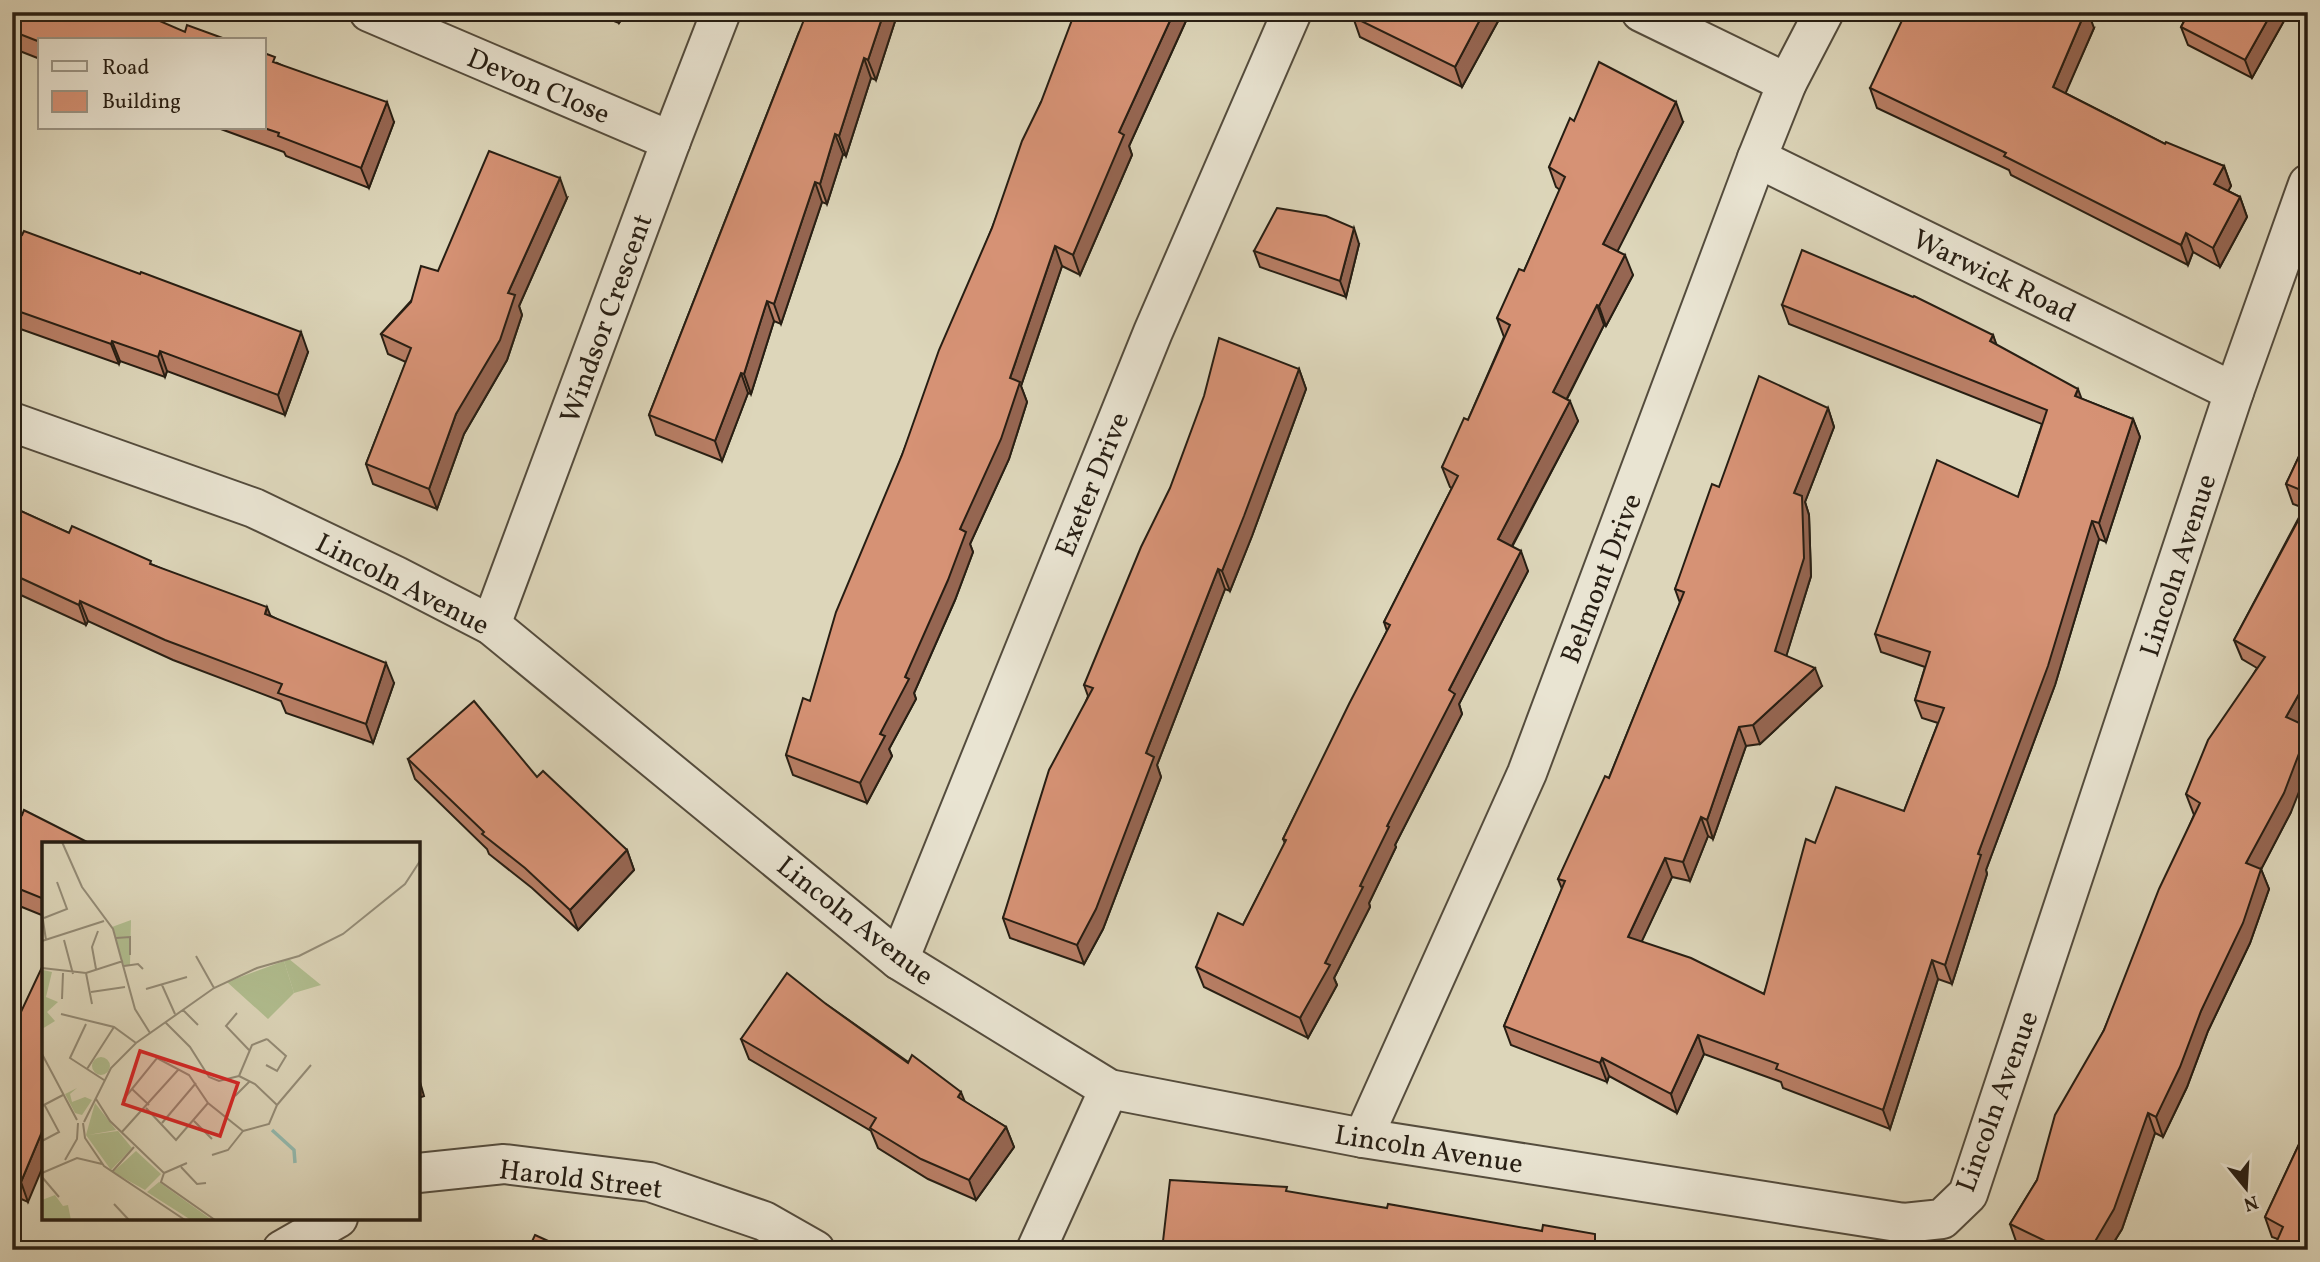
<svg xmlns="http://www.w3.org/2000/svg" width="2320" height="1262" font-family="Vollkorn,serif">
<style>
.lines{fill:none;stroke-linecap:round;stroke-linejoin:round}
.minor-casing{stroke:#544c3d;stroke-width:42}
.minor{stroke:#e9e4d2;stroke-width:38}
.wall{fill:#b87e65;stroke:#271e13;stroke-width:2}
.shaded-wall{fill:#966652;stroke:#271e13;stroke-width:2}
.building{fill:#d69275;stroke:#271e13;stroke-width:2}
.labels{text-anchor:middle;stroke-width:5;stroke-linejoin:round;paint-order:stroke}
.street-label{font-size:28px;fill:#271e13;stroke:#e9e4d2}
.inset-river{fill:none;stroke:#93b9ae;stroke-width:3.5}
.inset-road{fill:none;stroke:#948c77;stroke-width:2}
.view{fill:#d62828;fill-opacity:0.15;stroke:#d62828;stroke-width:3.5}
.inset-edge{fill:none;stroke:#271e13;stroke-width:3.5}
</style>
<rect width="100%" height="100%" fill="#ddd6ba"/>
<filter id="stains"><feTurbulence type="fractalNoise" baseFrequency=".00286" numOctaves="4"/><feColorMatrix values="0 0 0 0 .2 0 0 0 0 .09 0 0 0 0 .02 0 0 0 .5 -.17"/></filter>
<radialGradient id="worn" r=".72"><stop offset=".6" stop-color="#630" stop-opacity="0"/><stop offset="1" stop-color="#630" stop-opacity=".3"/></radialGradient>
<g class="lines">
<g class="minor-casing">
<g id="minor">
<polyline points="369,12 671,141"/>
<polyline points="1641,12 1787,83"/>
<polyline points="1757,158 2234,392"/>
<polyline points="12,422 254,508 396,576 491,625 899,960 1109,1089 1363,1138 1904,1223 1942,1219 1968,1194 2234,392 2308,184"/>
<polyline points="491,625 671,141 721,12"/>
<polyline points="899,960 1153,332 1292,12"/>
<polyline points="1363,1138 1527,773 1757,158 1787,83 1824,12"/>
<polyline points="418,1173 504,1164 650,1182 764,1221 815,1250"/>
<polyline points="282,1250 338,1218"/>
<polyline points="1036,1250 1109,1089"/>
</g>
</g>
<use href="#minor" class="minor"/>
</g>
<g class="wall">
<polygon points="12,12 185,32 228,40 40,40 40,59 12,48"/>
<polygon points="591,12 626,12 619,23"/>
<polygon points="898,12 876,80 871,78 846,156 843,154 827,204 822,202 781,324 774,321 751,394 748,393 722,461 656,435 649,415 799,32"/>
<polygon points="1355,12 1501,12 1502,14 1462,87 1360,37 1353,17"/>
<polygon points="2189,12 2289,12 2252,78 2188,45 2181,27"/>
<polygon points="1185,23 1129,146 1132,155 1080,275 1062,266 1021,386 1027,402 1009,459 970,544 973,552 955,600 914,693 916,699 889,749 892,756 867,803 793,775 786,755 810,701 902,455 992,228 1041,102"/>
<polygon points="2094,28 2065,93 2165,144 2224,166 2231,186 2228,191 2240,197 2247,217 2220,267 2193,252 2188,265 2011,175 2009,170 1877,108 1870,88"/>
<polygon points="277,63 394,122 369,188 286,156 284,152 218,128 264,128"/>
<polygon points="1574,121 1683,122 1617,251 1633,275 1606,326 1604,325 1567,399 1578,421 1512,547 1528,571 1459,704 1462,714 1395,845 1396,847 1369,903 1370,907 1334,978 1337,985 1308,1038 1204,987 1196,967 1243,925 1285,843 1283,839 1387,631 1384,622 1452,488 1450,487 1442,467 1468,420 1504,337 1497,318 1524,271 1560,190 1556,187 1549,167"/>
<polygon points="567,198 519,306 522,315 507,360 464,434 437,509 373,484 366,464 406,362 388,354 381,334 438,271"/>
<polygon points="12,231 308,352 285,415 167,371 165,377 120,361 119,364 12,326"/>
<polygon points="1359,244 1346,297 1260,267 1254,251"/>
<polygon points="1782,305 1993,335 1996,345 2082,399 2133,419 2140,437 2106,542 2099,539 2055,685 1986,870 1987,874 1952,984 1938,979 1890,1129 1783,1088 1781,1082 1704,1054 1677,1113 1609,1076 1607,1082 1511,1045 1504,1026 1562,889 1558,879 1609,778 1680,603 1675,589 1719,487 1828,408 1834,427 1805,502 1809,515 1811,576 1786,656 1822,686 1760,744 1746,746 1713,839 1708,836 1690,881 1672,877 1641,942 1764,994 1815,843 1904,811 1938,723 1922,718 1915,700 1925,667 1881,652 1875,634 2018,497 2042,424 1789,324"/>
<polygon points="1299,369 1306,389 1252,536 1230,591 1225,589 1157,765 1161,777 1103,929 1084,964 1010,938 1003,918 1088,696 1084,685"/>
<polygon points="2308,437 2308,711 2301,724 2291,812 2261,869 2269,889 2250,943 2208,1031 2187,1087 2163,1137 2155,1133 2122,1229 2109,1250 2030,1250 2017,1244 2010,1224 2037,1180 2104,1030 2194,815 2186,794 2257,668 2242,659 2234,640 2304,508 2293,504 2286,484"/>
<polygon points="12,507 69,533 153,565 271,616 394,683 373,743 286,713 281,701 173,660 88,621 86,625 12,591"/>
<polygon points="408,759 537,777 627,850 634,870 578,930 532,888 489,854 487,849 415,779"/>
<polygon points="12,810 22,815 44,844 44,916 12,903"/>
<polygon points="826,1004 965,1102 1006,1127 1014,1147 976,1200 928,1179 878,1148 871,1131 749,1059 741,1039"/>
<polygon points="12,1031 28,1202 12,1195"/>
<polygon points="418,1075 424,1096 418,1098"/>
<polygon points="2308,1125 2308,1250 2272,1237 2265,1217"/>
</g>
<g class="shaded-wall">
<polygon points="615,12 626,12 619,23"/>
<polygon points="884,12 898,12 876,80 868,60"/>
<polygon points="1174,12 1189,12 1185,23 1129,146 1132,155 1080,275 1073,255 1119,132"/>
<polygon points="1484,12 1501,12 1502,14 1462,87 1455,67"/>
<polygon points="2085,12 2088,12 2094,28 2060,106 2053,87"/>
<polygon points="2272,12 2289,12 2252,78 2245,60"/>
<polygon points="864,58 871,78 846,156 839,136"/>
<polygon points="387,102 394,122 369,188 361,168"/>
<polygon points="1676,102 1683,122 1611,264 1603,244"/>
<polygon points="835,134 843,154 827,204 820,184"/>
<polygon points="2224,166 2231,186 2221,203 2214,184"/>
<polygon points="560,178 567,198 519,306 522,315 507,360 464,434 437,509 429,489 456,414 508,293"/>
<polygon points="815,182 822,202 781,324 774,304"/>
<polygon points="2240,197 2247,217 2220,267 2213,248"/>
<polygon points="1354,228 1359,244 1346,297 1340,281"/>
<polygon points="2186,233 2193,252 2188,265 2181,245"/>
<polygon points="1055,246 1062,266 1021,386 1027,402 1009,459 970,544 973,552 955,600 914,693 916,699 889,749 892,756 867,803 860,783 880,734 905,677 960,529 1010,378"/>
<polygon points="1625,255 1633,275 1606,326 1599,306"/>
<polygon points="767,301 774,321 751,394 744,374"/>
<polygon points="1597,305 1604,325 1560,412 1553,392"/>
<polygon points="301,332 308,352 285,415 278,395"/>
<polygon points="1993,335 2000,354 1990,341"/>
<polygon points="112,341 120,361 119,364 111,344"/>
<polygon points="160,351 167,371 165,377 158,357"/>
<polygon points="1299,369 1306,389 1252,536 1230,591 1222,571"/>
<polygon points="741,373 748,393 722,461 715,441"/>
<polygon points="2078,389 2085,408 2075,396"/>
<polygon points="1570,401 1578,421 1505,559 1498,539"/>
<polygon points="1828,408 1834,427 1805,502 1809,515 1811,576 1782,670 1775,651 1794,493"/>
<polygon points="2133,419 2140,437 2106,542 2099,523"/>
<polygon points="2092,521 2099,539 2055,685 1986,870 1987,874 1952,984 1945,965 1978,854"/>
<polygon points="1521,551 1528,571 1459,704 1462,714 1395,845 1396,847 1369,903 1370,907 1334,978 1337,985 1308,1038 1300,1018 1449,690"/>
<polygon points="1218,569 1225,589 1157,765 1161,777 1103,929 1084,964 1077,945 1146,753"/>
<polygon points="80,601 88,621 86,625 79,605"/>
<polygon points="267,607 275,627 265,614"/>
<polygon points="386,663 394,683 373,743 366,724"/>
<polygon points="1815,668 1822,686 1760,744 1753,725"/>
<polygon points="2308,678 2308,711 2293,737 2286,717"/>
<polygon points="1739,727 1746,746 1713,839 1707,820"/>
<polygon points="2308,730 2308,769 2291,812 2254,883 2246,863"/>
<polygon points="1701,817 1708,836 1690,881 1683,862"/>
<polygon points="627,850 634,870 578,930 570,910"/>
<polygon points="1665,858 1672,877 1635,956 1628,937"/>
<polygon points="2261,869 2269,889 2250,943 2208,1031 2187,1087 2163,1137 2156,1117"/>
<polygon points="1932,960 1938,979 1890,1129 1883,1110"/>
<polygon points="1698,1035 1704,1054 1677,1113 1671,1094"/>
<polygon points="1602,1058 1609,1076 1607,1082 1600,1063"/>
<polygon points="961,1092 969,1112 958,1097"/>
<polygon points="2148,1113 2155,1133 2122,1229 2109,1250 2090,1250"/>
<polygon points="44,1127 44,1164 28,1202 21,1182"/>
<polygon points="1006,1127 1014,1147 976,1200 969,1180"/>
</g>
<g class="building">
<polygon points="12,12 139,12 185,32 187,25 228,40 40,40 40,42 12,31"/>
<polygon points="807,12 884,12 868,60 864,58 839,136 835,134 820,184 815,182 774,304 767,301 744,374 741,373 715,441 649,415"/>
<polygon points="1075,12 1174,12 1119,132 1124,135 1073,255 1055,246 1010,378 1020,382 1001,439 960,529 966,532 948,580 905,677 909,679 880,734 885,736 860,783 786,755 803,698 810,701 836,612 902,455 939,350 992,228 1022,141 1041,102"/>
<polygon points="1355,12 1484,12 1455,67 1353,17"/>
<polygon points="1906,12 2085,12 2053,87 2165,144 2166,142 2224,166 2214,184 2240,197 2213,248 2186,233 2181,245 2004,156 2006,153 1870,88"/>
<polygon points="2189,12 2272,12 2245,60 2181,27"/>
<polygon points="264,53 275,57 273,62 387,102 361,168 278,136 279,133 264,128"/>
<polygon points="1599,62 1676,102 1603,244 1625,255 1599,306 1597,305 1553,392 1570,401 1498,539 1521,551 1449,690 1455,694 1387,826 1389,827 1360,886 1363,887 1325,963 1330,965 1300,1018 1196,967 1218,913 1243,925 1286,840 1283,839 1349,704 1390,625 1384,622 1458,476 1442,467 1464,418 1468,420 1510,325 1497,318 1519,269 1524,271 1565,177 1549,167 1570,118 1574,121"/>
<polygon points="489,151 560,178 508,293 515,295 500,340 456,414 429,489 366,464 411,348 381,334 411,302 421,266 438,271"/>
<polygon points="1277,208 1326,216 1354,228 1340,281 1254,251"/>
<polygon points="12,231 22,235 24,231 140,274 141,272 301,332 278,395 160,351 158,357 112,341 111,344 12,309"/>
<polygon points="1802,250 1913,297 1914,296 1993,335 1990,341 2078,389 2075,396 2133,419 2099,523 2092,521 2048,666 1978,854 1981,855 1945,965 1932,960 1883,1110 1776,1069 1778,1064 1698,1035 1671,1094 1602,1058 1600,1063 1504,1026 1565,881 1558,879 1605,776 1609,778 1684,592 1675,589 1712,484 1719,487 1759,376 1828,408 1794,493 1802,496 1804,558 1775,651 1815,668 1753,725 1739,727 1707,820 1701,817 1683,862 1665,858 1628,937 1691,958 1764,994 1806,839 1815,843 1836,787 1904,811 1944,708 1915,700 1930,652 1875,634 1937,460 2018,497 2047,410 1782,305"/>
<polygon points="1219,338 1299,369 1244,516 1222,571 1218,569 1146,753 1154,757 1096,909 1077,945 1003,918 1049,770 1093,688 1084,685 1141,547 1170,488 1204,396"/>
<polygon points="2308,437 2308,493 2286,484"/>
<polygon points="2308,502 2308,678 2286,717 2308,727 2308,730 2284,793 2246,863 2261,869 2243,923 2201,1011 2180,1067 2156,1117 2148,1113 2114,1209 2090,1250 2064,1250 2010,1224 2037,1180 2055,1115 2104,1030 2159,889 2200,803 2186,794 2208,740 2265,657 2234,640"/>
<polygon points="12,507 69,533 72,526 151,561 150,564 267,607 265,614 386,663 366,724 278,693 282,684 165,640 80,601 79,605 12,574"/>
<polygon points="474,701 537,777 543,771 627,850 570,910 525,868 482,834 484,832 408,759"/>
<polygon points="12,810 22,815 24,810 91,844 44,844 44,899 12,886"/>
<polygon points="44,963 44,1127 21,1182 12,1178 12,1031"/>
<polygon points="787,973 826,1004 908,1063 912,1055 961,1092 958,1097 1006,1127 969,1180 921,1159 870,1128 876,1118 741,1039"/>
<polygon points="2308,1125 2308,1250 2273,1250 2283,1227 2265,1217"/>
<polygon points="1170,1180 1287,1187 1286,1191 1387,1208 1388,1204 1542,1231 1543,1225 1595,1234 1595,1243 1635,1250 1162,1250"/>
<polygon points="535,1235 568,1250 528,1250"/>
</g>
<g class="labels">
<g class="street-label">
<text transform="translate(539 85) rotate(23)" y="10">Devon Close</text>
<text transform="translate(1995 275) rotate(26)" y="10">Warwick Road</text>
<text transform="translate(605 318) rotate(-70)" y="10">Windsor Crescent</text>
<text transform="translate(1091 484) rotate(-68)" y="10">Exeter Drive</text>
<text transform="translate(2177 565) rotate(-72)" y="10">Lincoln Avenue</text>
<text transform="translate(1600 578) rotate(-69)" y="10">Belmont Drive</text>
<text transform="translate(403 583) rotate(27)" y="10">Lincoln Avenue</text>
<text transform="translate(856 920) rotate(38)" y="10">Lincoln Avenue</text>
<text transform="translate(1996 1101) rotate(-70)" y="10">Lincoln Avenue</text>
<text transform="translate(1429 1148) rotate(9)" y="10">Lincoln Avenue</text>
<text transform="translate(581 1178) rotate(7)" y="10">Harold Street</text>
</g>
</g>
<g transform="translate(42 842)">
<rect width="378" height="378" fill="#ddd6ba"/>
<path d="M89 78 88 123 82 124 70 85ZM242 119 252 151 226 177 185 140ZM50 224a9 9 0 1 1 18 0a9 9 0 1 1-18 0ZM35 246 28 252 30 260 43 255 50 258 40 273 33 271 23 252ZM53 261 74 288 46 293 76 289 90 306 69 328 44 293ZM94 309 119 332 103 348 71 330ZM117 340 170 378H149L105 350Z" fill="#b1be90"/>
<path d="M247 117 279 143 252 151 242 119Z" fill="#b1be90"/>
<path d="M1 128 10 130 4 155 16 160 5 170 13 179 0 187Z" fill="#b1be90"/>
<path d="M13 353 21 364 26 363 29 378H1L0 358Z" fill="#b1be90"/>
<path class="inset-river" d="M230 288 252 308 253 321"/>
<path class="inset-road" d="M20 0 40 45 71 87 93 167 108 191M0 72 4 98M2 76 25 67 15 40M74 96 88 95V113M22 98 31 132M0 99 62 79M154 114 172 146M82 124 96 122 101 127M0 126 44 131 81 119M54 127 50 105 56 89M44 131 50 162M120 143 133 172M104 147 145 135M49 150 83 145M20 157 21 131M141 168 156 183M195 171 184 184 207 208M19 172 72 185 94 201M123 180 148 205 167 235 177 239 197 234M44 182 28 216 62 238M0 212 35 278M224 223 235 229 244 214 225 197M45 227 72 185M197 234 210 203 225 197M197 234 213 242 235 263M90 247 107 263M193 254 208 239M54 257 68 279 122 331 119 340 173 378M81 258 115 216 147 233 166 261 201 289M235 263 269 223M0 264 21 253M104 266 134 298 166 261M152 279 170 297M42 280 69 226 94 201 172 146 215 126 257 114 301 92 363 42 378 19M41 281 43 296 62 324 143 378M120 281 154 241M201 289 227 282 235 263M79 291 136 228M0 299 17 290 2 262M170 313 186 308 201 289M23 318 35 297 36 281M139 325 155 342 164 341M70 330 92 305M0 331 35 316 60 322M122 331 145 321M0 335 17 355M72 362 87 378"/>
<path class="view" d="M98 209 196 241 178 294 81 262Z"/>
<rect width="378" height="378" class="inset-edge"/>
</g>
<rect width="2320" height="1262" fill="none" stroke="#ddd6ba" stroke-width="42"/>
<rect x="14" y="14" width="2292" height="1234" fill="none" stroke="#271e13" stroke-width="3.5"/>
<rect x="21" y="21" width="2278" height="1220" fill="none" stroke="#271e13" stroke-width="2"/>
<rect x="38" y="38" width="228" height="91" fill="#e9e4d2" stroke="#9b9586" stroke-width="2"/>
<rect x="52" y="61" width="35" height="10" fill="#e9e4d2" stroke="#9b9586" stroke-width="2"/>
<text x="102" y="74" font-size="21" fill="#271e13">Road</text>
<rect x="52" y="91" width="35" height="21" fill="#d69275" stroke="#9b9586" stroke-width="2"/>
<text x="102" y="108" font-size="21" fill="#271e13">Building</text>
<g transform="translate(2246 1188) rotate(162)" stroke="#e9e4d2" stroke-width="5" paint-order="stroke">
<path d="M0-5L12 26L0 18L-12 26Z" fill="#271e13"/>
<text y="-10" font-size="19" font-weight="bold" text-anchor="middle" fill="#271e13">N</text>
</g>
<rect width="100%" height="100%" filter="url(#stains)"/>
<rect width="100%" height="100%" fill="url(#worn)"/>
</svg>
